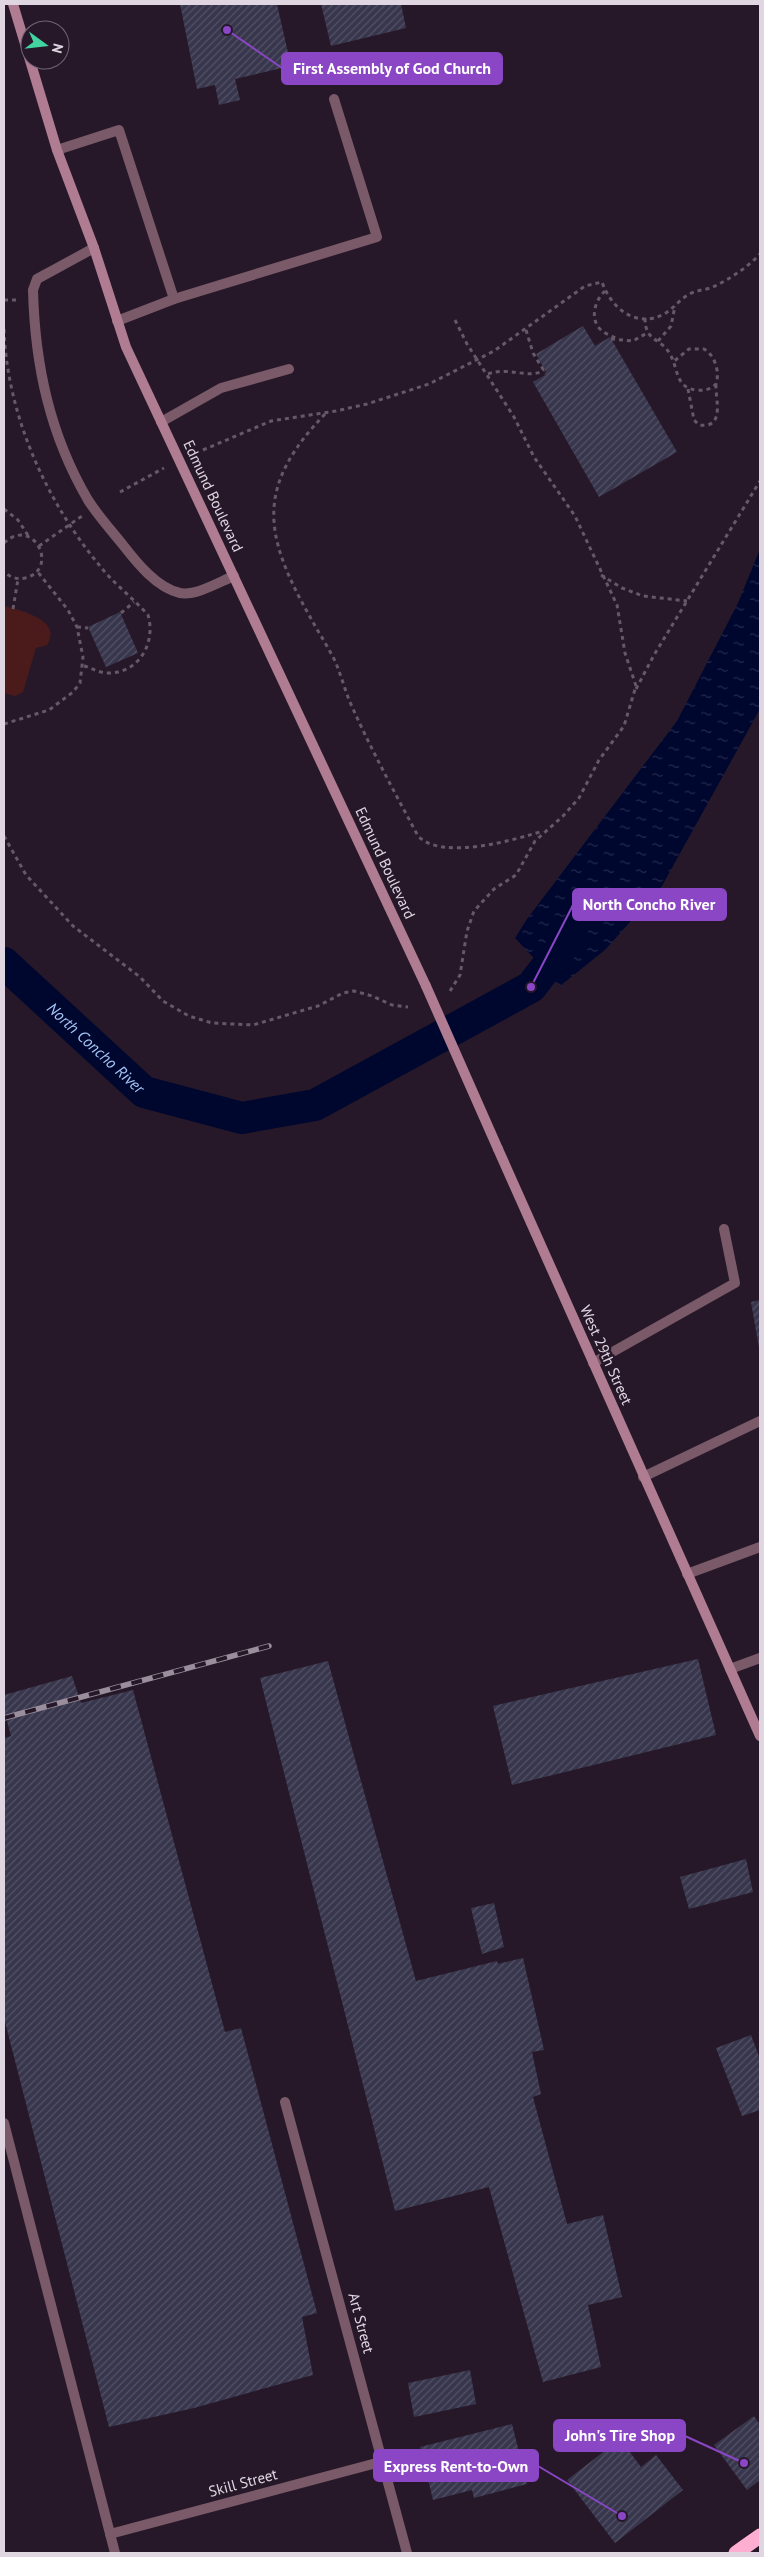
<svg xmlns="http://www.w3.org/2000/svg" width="764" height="2557" font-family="'PT Sans',sans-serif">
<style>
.pitch{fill:#4b1b1b}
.water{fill:url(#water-ripples)}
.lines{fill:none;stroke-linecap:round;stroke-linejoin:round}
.river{stroke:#00072e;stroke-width:32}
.building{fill:url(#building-hatch)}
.path{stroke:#655867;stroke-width:3;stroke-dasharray:4 4;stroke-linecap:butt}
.lane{stroke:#7a5a68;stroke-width:10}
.street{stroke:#7a5a68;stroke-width:10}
.secondary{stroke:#af7c92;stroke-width:10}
.highway{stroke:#feaed1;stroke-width:15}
.rail-casing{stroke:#9a8e9c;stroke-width:5.5}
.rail{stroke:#261829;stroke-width:4;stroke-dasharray:11;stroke-linecap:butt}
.secondary-bridge{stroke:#af7c92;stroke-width:10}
.labels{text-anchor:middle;stroke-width:5;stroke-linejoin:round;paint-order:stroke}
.street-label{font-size:15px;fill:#e0d6e2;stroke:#261829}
.water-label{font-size:16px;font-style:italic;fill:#a4c5f7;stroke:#261829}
.leader{fill:none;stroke:#8a46c4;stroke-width:2}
.callout-dot{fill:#8a46c4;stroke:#261829;stroke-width:2}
.callout{fill:#8a46c4;stroke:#8a46c4;stroke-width:2}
.callout-label{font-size:16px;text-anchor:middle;font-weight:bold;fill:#fff}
</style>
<defs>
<pattern id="water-ripples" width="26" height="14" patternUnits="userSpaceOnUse" patternTransform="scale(1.25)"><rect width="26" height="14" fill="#00072e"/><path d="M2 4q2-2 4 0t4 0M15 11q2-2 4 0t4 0" fill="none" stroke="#252a4c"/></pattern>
<pattern id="building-hatch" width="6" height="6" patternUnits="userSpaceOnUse" patternTransform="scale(1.25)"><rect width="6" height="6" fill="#38364c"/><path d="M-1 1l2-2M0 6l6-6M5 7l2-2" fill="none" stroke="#545266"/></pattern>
</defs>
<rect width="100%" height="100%" fill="#261829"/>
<path class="pitch" d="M4 606C19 610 64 620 47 645L36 648 23 692 15 696 4 693Z"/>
<polygon class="water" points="760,549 760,709 662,886 605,950 560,986 515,938 527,919 677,721 738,603"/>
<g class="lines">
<path class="river" id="s1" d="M4 963 144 1092 242 1118 315 1105 531 987 572 934"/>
</g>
<g class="building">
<polygon points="180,4 277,4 291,66 235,79 240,100 219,105 215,85 197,89"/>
<polygon points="321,4 401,4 406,28 331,46"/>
<polygon points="583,326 595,346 610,337 677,452 599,497 533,382 547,374 536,354"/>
<polygon points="120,612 138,653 106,667 88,627"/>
<polygon points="760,1300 760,1348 759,1348 751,1302"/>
<polygon points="698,1659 716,1735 512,1785 493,1706"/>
<polygon points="328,1661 416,1981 497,1961 498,1964 523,1958 544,2050 532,2052 541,2094 533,2097 567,2224 603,2215 622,2297 588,2305 601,2367 543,2382 489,2187 395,2211 260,1678"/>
<polygon points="72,1676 81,1703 133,1690 225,2032 241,2028 317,2313 302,2317 313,2375 194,2408 109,2427 4,2018 4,1738 11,1736 4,1710 4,1695"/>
<polygon points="746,1859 753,1892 689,1909 680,1877"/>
<polygon points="494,1903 504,1947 482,1954 471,1908"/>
<polygon points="751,2035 760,2059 760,2110 742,2116 716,2048"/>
<polygon points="470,2370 476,2404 414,2417 408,2383"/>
<polygon points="754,2416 760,2425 760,2480 747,2490 714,2445"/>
<polygon points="512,2424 527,2484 474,2498 472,2490 433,2500 420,2447"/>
<polygon points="620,2439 641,2467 656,2455 683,2490 615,2543 567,2480"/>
</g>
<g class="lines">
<g class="path">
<path d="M605 291C595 300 589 319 601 330 605 334 611 335 615 338"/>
<polyline points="4,300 20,300"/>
<path d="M645 318C645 342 660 337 670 354 679 370 675 389 698 390 705 391 711 389 716 384 720 372 715 355 704 349H689L673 362"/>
<path d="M4 329C7 415 46 501 100 566 114 584 133 598 148 615 156 642 140 673 108 673 99 673 91 668 82 665"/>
<polyline points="526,330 533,353 546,374"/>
<polyline points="611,339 633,341 647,333"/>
<polyline points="658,341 671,326 675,306"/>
<path d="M488 374C509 366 530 380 544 370"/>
<path d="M688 389 694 420 699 425C726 429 715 398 716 385"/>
<path d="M325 414C257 485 262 532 309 615 317 630 327 645 335 661 342 677 346 695 354 711 373 753 396 795 418 836 442 861 514 840 543 831"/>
<path d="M203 450 271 421 336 411 367 404 429 384 494 351 585 286 602 282C611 308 636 329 664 314 673 309 679 300 688 295 695 290 706 290 713 287 730 279 748 267 760 254"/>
<polyline points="120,492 164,468"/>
<polyline points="4,509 18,520 29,537"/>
<path d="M4 543C34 515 60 570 25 578 17 580 10 577 4 572"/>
<polyline points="39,546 82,516"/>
<polyline points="601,575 622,588 643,596 687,601"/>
<polyline points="13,609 18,579"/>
<polyline points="121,613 134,602"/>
<polyline points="77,627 88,628"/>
<polyline points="636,689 654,655 760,481"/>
<polyline points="4,724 49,710 73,692 80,683 83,657 77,627 68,610 37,571"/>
<polyline points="4,836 26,875 73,926 140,977 163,1001 189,1016 212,1023 253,1025 318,1006 343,993 354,991 372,996 392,1005 408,1007"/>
<polyline points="450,991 460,975 467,931 474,911 494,889 516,875 535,841 563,816 579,798 599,760 624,726 636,686 625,653 617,605 575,516 534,457 514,417 467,344 454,318"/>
</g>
<g class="lane">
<polyline points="57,150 119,130 174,299"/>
<path d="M94 248 37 279 33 290C35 366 50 435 88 500 98 516 112 531 123 545 137 563 157 588 180 593 196 596 219 582 234 576"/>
<polyline points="117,321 174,299 377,237 334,99"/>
<polyline points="161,422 221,388 289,369"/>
<polyline points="593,1363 735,1283 724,1229"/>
<polyline points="643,1477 760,1421"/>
<polyline points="730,1669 760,1658"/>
</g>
<g class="street">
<polyline points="687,1574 760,1547"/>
<polyline points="285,2102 407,2553"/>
<polyline points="4,2123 115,2553"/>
<polyline points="110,2534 384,2461"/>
</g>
<g class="secondary">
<polyline points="13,4 57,150 94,248 126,347 426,986"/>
<polyline points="498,1149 760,1736"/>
</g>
<polyline class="highway" points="736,2553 760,2536"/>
<g class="rail-casing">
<polyline id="rail" points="4,1718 269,1646"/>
</g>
<use href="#rail" class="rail"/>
<polyline class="secondary-bridge" points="426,986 498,1149"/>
</g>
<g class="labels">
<g class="street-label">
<text transform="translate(213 496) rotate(65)" y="5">Edmund Boulevard</text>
<text transform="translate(385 863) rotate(65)" y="5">Edmund Boulevard</text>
<text transform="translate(606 1355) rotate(66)" y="5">West 29th Street</text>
<text transform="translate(361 2323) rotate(75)" y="5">Art Street</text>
<text transform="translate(243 2483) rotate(-15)" y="5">Skill Street</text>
</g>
<g class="water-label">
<text dy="6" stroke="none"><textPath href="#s1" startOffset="125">North Concho River</textPath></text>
</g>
</g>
<path class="leader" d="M227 30L282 68M531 987L573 905M744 2463L685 2436M622 2516L538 2466"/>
<g class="callout-dot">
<circle cx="227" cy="30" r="5"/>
<circle cx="531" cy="987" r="5"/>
<circle cx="744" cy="2463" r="5"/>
<circle cx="622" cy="2516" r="5"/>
</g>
<g class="callout">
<rect x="282" y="53" width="220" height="31" rx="5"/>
<rect x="573" y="889" width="153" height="31" rx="5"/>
<rect x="554" y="2420" width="131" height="31" rx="5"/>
<rect x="374" y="2450" width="164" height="31" rx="5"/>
</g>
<g class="callout-label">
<text x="392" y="74">First Assembly of God Church</text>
<text x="649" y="910">North Concho River</text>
<text x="620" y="2441">John's Tire Shop</text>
<text x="456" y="2472">Express Rent-to-Own</text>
</g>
<rect width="764" height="2557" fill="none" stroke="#e0d6e2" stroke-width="10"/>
<g transform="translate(45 45) rotate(105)"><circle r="24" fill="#261829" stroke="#706473"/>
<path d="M0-4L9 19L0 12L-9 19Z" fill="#42d4a1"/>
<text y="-8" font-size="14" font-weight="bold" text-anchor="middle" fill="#e0d6e2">N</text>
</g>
</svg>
